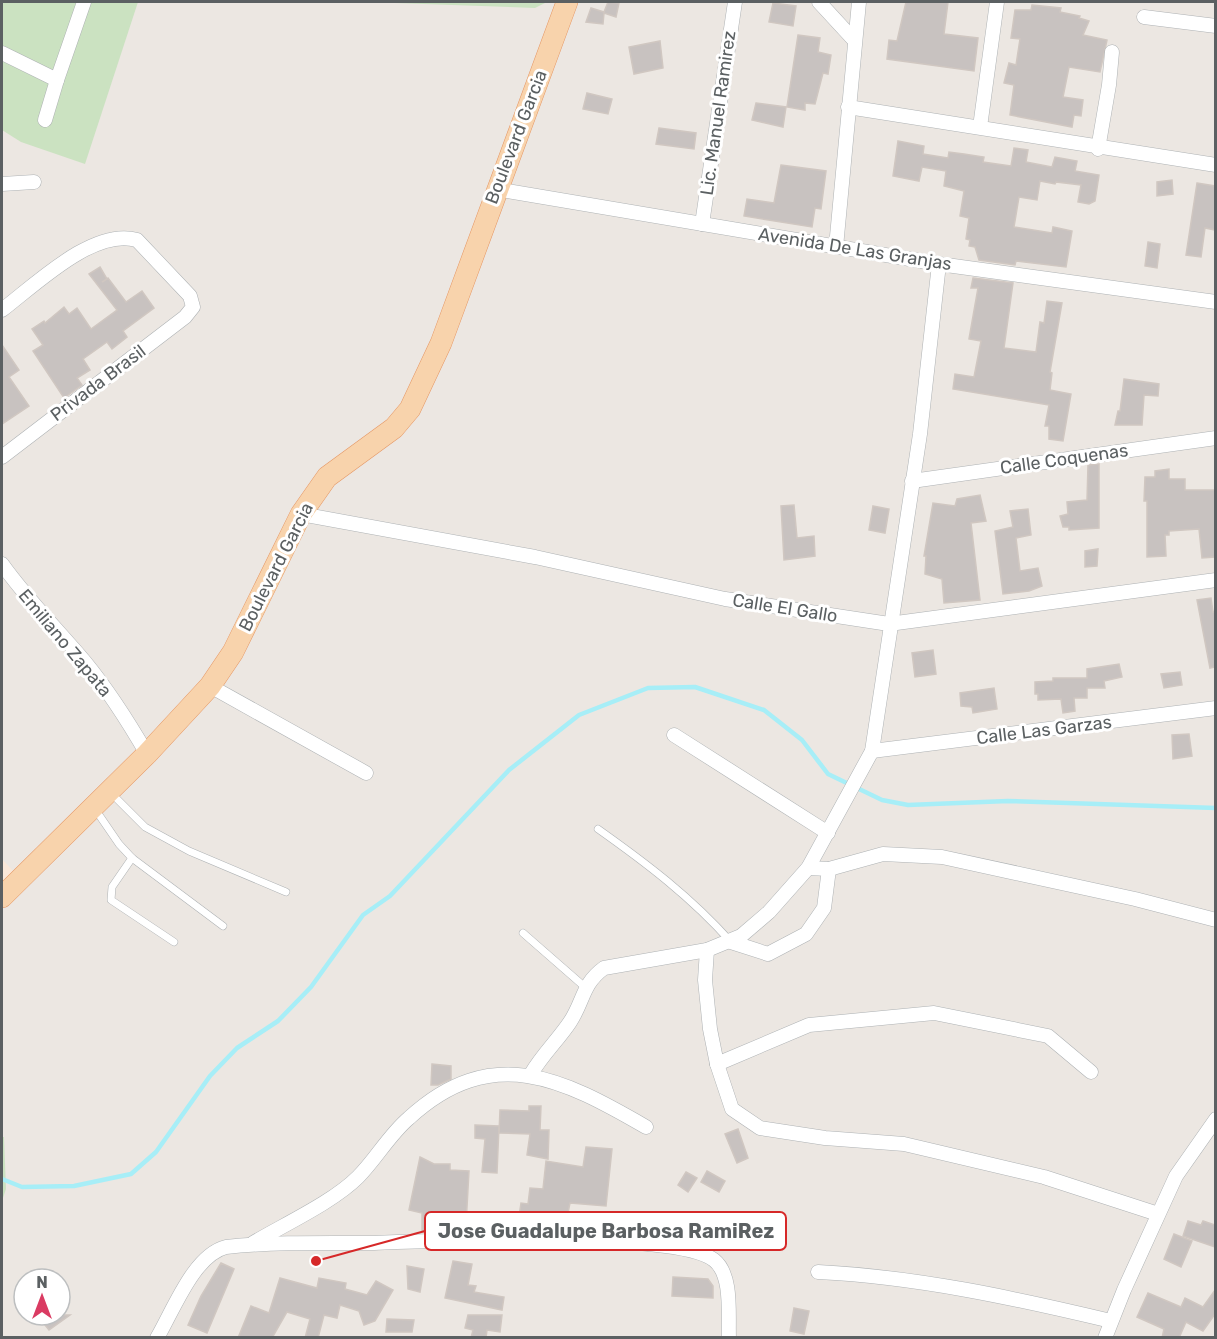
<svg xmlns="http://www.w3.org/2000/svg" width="1217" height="1339" font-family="Rubik,sans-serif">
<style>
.commercial{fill:#fae8d9}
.green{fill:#cbe2c1}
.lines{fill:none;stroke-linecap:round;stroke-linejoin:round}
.stream{stroke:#a7eef7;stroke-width:4.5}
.building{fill:#c8c2c0;stroke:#d0c7c1;stroke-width:1.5}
.service-casing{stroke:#aeb2b4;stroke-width:8}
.minor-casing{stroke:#aeb2b4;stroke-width:15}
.primary-casing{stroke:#e59663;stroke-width:22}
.service{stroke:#fff;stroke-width:7}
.minor{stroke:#fff;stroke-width:14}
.primary{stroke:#f8d3ac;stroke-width:21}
.labels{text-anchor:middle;stroke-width:6;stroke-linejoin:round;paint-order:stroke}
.street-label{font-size:18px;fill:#5b6062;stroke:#fff}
.leader{fill:none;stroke:#d62828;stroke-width:2}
.callout-dot{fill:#d62828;stroke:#fff;stroke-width:2}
.callout{fill:#fff;stroke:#d62828;stroke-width:2}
.callout-label{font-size:20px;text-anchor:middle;font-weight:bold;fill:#5b6062}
</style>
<rect width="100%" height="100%" fill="#ece7e2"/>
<polygon class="commercial" points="2,859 14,872 2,884"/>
<g class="green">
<polygon points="2,2 138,2 85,164 21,142 2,130"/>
<polygon points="366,2 547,2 535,8"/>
<polygon points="2,1137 4,1137 6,1189 2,1201"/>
</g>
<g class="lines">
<polyline class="stream" points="2,1179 22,1187 74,1186 131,1174 156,1152 210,1076 237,1048 278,1021 311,987 363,915 390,896 509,770 579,715 648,688 695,687 764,710 802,740 828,774 882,800 908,805 1008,801 1216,808"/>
</g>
<g class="building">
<polygon points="608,2 619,3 616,17 604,13 603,24 586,22 591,8 604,12"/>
<polygon points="906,2 948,2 944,34 978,38 974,71 887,59 889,40 897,41"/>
<polygon points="773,3 796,6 793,26 769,22"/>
<polygon points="1032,5 1061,8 1060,12 1080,16 1079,18 1089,21 1083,35 1107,40 1100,72 1069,67 1063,97 1083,100 1081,116 1074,115 1072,127 1010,115 1014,85 1004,83 1009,63 1016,65 1020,39 1011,38 1015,10 1031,10"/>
<polygon points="798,35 820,38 818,52 831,55 828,74 823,73 815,104 805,103 805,110 787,107"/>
<polygon points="660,41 663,68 634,74 629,47"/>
<polygon points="587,93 612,99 608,114 583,109"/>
<polygon points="756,103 786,107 783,127 752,120"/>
<polygon points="659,128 696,133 694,149 656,144"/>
<polygon points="898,141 924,146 923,154 948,158 949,152 964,154 984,157 983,162 1011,166 1014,148 1028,150 1026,162 1052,167 1055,157 1077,161 1075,171 1099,175 1095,201 1089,204 1078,202 1081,185 1056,182 1055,184 1040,181 1037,200 1019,197 1014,227 1052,233 1053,227 1072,231 1066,267 1016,261 1015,265 979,260 975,247 969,246 970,240 966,239 969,218 960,216 964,191 944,186 946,171 922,167 919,181 893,176"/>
<polygon points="781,165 826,171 821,209 815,208 812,227 744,216 747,199 774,203"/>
<polygon points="1172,180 1173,194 1157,196 1157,182"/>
<polygon points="1197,183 1215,186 1215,230 1205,228 1201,257 1186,255"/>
<polygon points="1148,242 1160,244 1157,268 1145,266"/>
<polygon points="100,267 107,279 102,282 108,278 126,302 142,291 154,308 123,331 127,337 112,349 107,342 83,359 90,370 77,378 82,385 64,398 33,351 43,345 32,329 44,321 45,323 64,307 69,314 77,308 91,329 117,310 89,274"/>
<polygon points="973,278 1013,283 1004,348 1036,352 1040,322 1044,323 1047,301 1062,303 1050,372 1052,373 1050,390 1071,394 1063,441 1049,439 1049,426 1045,426 1049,405 953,389 955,374 974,377 981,341 969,339 978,288 971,288"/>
<polygon points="2,345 19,370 9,377 29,406 2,424"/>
<polygon points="1124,379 1159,384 1158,396 1144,395 1142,425 1115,425 1118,411 1120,411"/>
<polygon points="1099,464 1099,528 1069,530 1069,527 1063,527 1060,516 1068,514 1067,502 1087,500 1088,465"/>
<polygon points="1169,469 1169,479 1185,479 1185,490 1215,490 1215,557 1202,558 1199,529 1169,531 1169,535 1165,535 1166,556 1147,557 1147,501 1144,501 1145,477 1155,477 1155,471"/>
<polygon points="980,495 986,521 971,523 980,600 944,603 942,579 925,574 926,556 924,556 933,503 955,506 957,499"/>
<polygon points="794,505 797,538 814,536 815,556 784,560 781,506"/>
<polygon points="873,506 889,509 885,533 869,530"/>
<polygon points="1028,509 1031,535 1016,538 1020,571 1038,568 1042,586 1029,591 1003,594 995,531 1013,527 1010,511"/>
<polygon points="1098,549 1097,566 1085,567 1085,551"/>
<polygon points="1211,598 1213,612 1215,611 1215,667 1210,668 1197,600"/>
<polygon points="933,650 936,674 915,677 912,653"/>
<polygon points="1119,664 1122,677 1104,681 1105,688 1087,688 1087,698 1074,698 1075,711 1063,713 1061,699 1038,700 1038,694 1035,694 1035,682 1053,681 1053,678 1087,678 1087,669"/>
<polygon points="1180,672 1182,685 1164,688 1161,674"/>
<polygon points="994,688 997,709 973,713 972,707 961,706 960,693"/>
<polygon points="1189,734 1192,756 1173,759 1172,735"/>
<polygon points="432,1064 451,1066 451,1079 438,1085 431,1085"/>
<polygon points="529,1106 541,1106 540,1130 549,1130 548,1159 527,1155 530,1134 499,1133 500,1110 529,1111"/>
<polygon points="475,1125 499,1126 497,1173 482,1172 485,1139 475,1138"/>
<polygon points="738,1129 748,1158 737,1163 725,1134"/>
<polygon points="586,1147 612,1149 606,1206 570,1203 565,1227 552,1224 551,1231 517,1230 521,1203 528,1204 530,1188 543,1189 546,1161 583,1167"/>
<polygon points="420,1157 434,1164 450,1164 450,1170 469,1171 466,1225 461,1226 460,1231 422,1232 422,1213 409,1210"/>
<polygon points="707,1171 725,1181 719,1192 701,1182"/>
<polygon points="686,1172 697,1178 688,1192 678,1185"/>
<polygon points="1188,1221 1201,1225 1203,1221 1215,1225 1215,1247 1183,1236"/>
<polygon points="1174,1234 1192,1241 1181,1267 1164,1259"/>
<polygon points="453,1261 472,1264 468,1285 476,1286 474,1292 504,1297 502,1310 445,1298"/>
<polygon points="221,1263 234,1269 207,1333 188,1325 201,1296"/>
<polygon points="407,1266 424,1269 420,1292 408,1289"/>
<polygon points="673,1277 708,1279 713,1286 713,1298 672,1296"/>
<polygon points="280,1278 317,1288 319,1278 346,1283 345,1289 367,1295 376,1281 393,1290 375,1321 364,1325 359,1311 340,1305 337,1318 324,1315 318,1338 305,1338 310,1319 287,1312 272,1338 238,1338 251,1306 269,1313"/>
<polygon points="1215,1290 1215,1314 1203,1331 1186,1322 1179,1338 1162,1338 1164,1329 1137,1317 1148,1293 1181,1307 1185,1298 1203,1307"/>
<polygon points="794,1308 809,1311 804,1334 790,1331"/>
<polygon points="37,1315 70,1315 49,1330"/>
<polygon points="468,1315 502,1315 500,1332 487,1330 486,1338 471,1338 473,1330 465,1328"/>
<polygon points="387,1319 414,1320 412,1332 386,1332"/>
</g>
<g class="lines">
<g class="service-casing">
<g id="service">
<polyline points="111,793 145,827 189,851 286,892"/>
<polyline points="95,809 119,844 132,858 223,926"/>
<path d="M598 829C646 863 691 897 731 942"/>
<polyline points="132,858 112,887 111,900 174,942"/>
<polyline points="523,933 586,988"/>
</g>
</g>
<g class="minor-casing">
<g id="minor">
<polyline points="819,2 854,40"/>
<polyline points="1144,17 1216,26"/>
<polyline points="2,53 57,80 84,2"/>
<polyline points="848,107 1216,165"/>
<polyline points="45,120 57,80"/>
<polyline points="980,127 997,2"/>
<polyline points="1098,149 1109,85 1112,52"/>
<polyline points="2,184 34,182"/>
<polyline points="496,189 939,264 1216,302"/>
<polyline points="702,224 735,2"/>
<polyline points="836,247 859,2"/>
<path d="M2 310C35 285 94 227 137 240L190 296 193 307 185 317 2 457"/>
<polyline points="912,481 1216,438"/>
<polyline points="301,514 535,557 725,599 889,624 1216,580"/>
<path d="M2 564C27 599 57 629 85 662 108 690 129 723 147 754"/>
<polyline points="210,686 366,773"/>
<polyline points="674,735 828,833"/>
<polyline points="872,751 1216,708"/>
<polyline points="808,868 829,869 883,854 942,857 1135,899 1216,920"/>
<polyline points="731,942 768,954 806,934 824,908 829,869"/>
<polyline points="707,950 705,980 710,1029 717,1064 732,1109 760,1128 825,1138 904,1144 1044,1177 1158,1214"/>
<polyline points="717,1064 809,1025 934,1013 1048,1036 1091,1072"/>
<path d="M531 1074C542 1055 558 1040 570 1022 584 1001 582 984 604 968L707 950 741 936 769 912 808 868 872 751 920 434 939 264"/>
<path d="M253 1243C285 1224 333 1202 358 1177 376 1159 389 1135 409 1118 492 1042 563 1079 646 1127"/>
<path d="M818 1272C918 1277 1014 1298 1111 1321"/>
<path d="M157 1338C174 1309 194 1255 226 1247 274 1242 323 1243 371 1243 429 1241 677 1231 714 1260 733 1275 728 1315 729 1338"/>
<polyline points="1105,1338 1124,1290 1176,1176 1216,1119"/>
</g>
</g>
<g class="primary-casing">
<polyline id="primary" points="2,897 147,754 210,686 233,652 301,514 327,477 394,428 410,409 441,343 567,2"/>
</g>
<use href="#service" class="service"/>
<use href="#minor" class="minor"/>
<use href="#primary" class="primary"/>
</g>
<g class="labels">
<g class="street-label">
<text transform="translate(718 113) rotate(-82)" y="6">Lic. Manuel Ramirez</text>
<text transform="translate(516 137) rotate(-69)" y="6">Boulevard Garcia</text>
<text transform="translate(855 249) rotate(9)" y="6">Avenida De Las Granjas</text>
<text transform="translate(98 383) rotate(-37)" y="6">Privada Brasil</text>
<text transform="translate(1064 459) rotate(-8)" y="6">Calle Coquenas</text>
<text transform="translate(276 567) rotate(-63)" y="6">Boulevard Garcia</text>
<text transform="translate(785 608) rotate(9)" y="6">Calle El Gallo</text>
<text transform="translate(65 643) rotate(50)" y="6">Emiliano Zapata</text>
<text transform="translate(1044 730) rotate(-7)" y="6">Calle Las Garzas</text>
</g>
</g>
<path class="leader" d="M316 1261L425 1231"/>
<circle class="callout-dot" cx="316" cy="1261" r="6"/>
<rect class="callout" x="425" y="1212" width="361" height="38" rx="6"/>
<g class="callout-label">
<text x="606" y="1238">Jose Guadalupe Barbosa RamiRez</text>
</g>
<rect width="1217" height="1339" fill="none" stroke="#5b6062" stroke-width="6"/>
<g transform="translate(42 1297)"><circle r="28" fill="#ffffff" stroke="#bdbfc0" stroke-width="1.5"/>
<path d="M0-4.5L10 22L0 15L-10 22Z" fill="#da3b62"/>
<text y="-9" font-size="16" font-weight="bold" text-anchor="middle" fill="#5b6062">N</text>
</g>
</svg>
